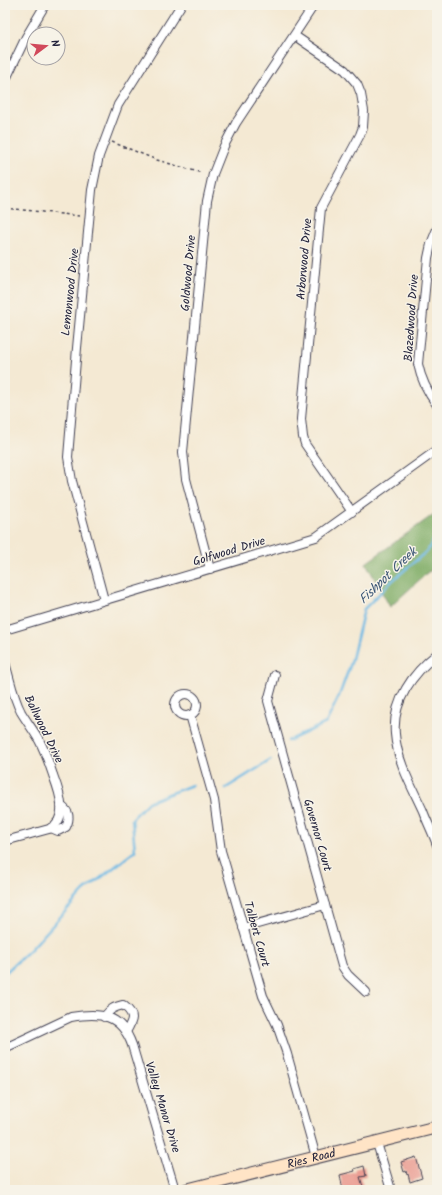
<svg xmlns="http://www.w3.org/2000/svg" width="442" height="1195" font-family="Kalam,sans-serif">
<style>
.forest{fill:#7eac65;stroke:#506750}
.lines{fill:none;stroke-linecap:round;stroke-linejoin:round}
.stream{stroke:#6ab8e4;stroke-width:2.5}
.building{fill:#ea9c92}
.street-casing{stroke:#424052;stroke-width:10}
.secondary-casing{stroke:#424052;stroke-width:14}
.path{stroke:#424052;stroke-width:1.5;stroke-dasharray:3 3;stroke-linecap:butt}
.street{stroke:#fff;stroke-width:8}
.secondary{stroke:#ffe4c6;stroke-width:12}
.labels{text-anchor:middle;stroke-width:3;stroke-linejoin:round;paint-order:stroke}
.street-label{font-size:12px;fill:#22223b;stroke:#f7f3e8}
.water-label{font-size:13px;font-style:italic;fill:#3b5676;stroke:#f7f3e8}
</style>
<rect width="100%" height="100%" fill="#f7f3e8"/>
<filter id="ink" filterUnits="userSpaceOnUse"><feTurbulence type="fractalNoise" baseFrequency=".025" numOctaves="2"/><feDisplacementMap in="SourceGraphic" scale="8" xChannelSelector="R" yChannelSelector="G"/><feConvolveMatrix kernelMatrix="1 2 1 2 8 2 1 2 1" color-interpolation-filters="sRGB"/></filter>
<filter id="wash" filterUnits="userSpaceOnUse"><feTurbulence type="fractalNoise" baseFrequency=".012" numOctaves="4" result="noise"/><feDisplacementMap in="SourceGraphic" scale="16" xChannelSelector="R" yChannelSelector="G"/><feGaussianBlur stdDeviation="0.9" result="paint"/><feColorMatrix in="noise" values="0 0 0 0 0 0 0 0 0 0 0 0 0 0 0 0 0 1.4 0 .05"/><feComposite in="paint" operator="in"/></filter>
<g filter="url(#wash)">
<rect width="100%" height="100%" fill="#f4e9d3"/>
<polygon class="forest" points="437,512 437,568 428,572 390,607 366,563"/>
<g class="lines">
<g class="stream">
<polyline points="288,741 326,723 339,696 351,663 364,609 392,581 428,550 437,535"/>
<polyline points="226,788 271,760"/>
<polyline points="5,973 30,950 84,891 135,851 132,819 148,802 192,785"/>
</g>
</g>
<g id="blocks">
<g class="building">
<polygon points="416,1157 422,1178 410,1182 408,1174 407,1175 406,1171 404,1172 401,1162"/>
<polygon points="364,1166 366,1176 360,1177 364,1190 343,1190 340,1175 355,1171 354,1169"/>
</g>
</g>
</g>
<g filter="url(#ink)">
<use href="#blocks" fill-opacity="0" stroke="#424052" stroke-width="1"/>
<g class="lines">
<g class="street-casing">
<g id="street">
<polyline points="295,36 345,70 357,84 361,94 364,111 363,127 360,135 321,208 301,419 303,437 305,444 352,512"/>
<polyline points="5,81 26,37 45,5"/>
<path d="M437 229 431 244 428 258 418 364C421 379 428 393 437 405"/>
<polyline points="210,569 186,479 183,452 207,201 213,174 224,146 236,123 314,5"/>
<polyline points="104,600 72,481 68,457 77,348 92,190 99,156 118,105 181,5"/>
<polyline points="5,630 316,537 437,450"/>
<path d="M437 654C413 673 392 701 395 734 397 761 412 787 423 811 427 822 433 833 437 845"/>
<path d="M5 663C10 679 13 697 21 712 27 722 34 731 39 740 45 751 49 763 53 775 59 791 70 819 49 829L5 841"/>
<polyline points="275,675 268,701 342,966 348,975 366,992"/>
<circle cx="186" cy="705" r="11"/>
<polyline points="190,715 214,800 221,851 225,864 263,996 277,1025 287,1054 316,1157"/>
<path d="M51 828 58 831 66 827C70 819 70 811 61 806"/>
<polyline points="243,928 325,905"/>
<path d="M104 1017C110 1009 114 1007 123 1005 136 1015 133 1020 126 1032"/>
<path d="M5 1048 71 1017C101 1012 121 1014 132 1045L175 1190"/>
<polyline points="377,1143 391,1190"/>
</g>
</g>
<g class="secondary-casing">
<g id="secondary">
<path id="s1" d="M186 1190 437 1127"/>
</g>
</g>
<g class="path">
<polyline points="112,142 157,160 202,173"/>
<polyline points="5,208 80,216"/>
</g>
<use href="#street" class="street"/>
<use href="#secondary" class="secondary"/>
</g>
</g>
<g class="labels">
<g class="street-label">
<text transform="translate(304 259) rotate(-85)" y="4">Arborwood Drive</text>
<text transform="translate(188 273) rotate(-85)" y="4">Goldwood Drive</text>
<text transform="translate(70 292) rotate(-84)" y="4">Lemonwood Drive</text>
<text transform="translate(411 318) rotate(-86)" y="4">Blazedwood Drive</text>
<text transform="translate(229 551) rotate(-17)" y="4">Golfwood Drive</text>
<text transform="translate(44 729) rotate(64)" y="4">Ballwood Drive</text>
<text transform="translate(318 835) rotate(74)" y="4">Governor Court</text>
<text transform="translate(257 934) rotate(74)" y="4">Talbert Court</text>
<text transform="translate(163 1107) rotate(73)" y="4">Valley Manor Drive</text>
<text dy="4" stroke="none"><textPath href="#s1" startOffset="129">Ries Road</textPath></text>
</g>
<g class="water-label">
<text transform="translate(387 575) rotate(-44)" y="5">Fishpot Creek</text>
</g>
</g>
<rect width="442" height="1195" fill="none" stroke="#f7f3e8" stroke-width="20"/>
<g transform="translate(46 46) rotate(74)"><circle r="19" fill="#f7f3e8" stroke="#a29fa3"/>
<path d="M0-3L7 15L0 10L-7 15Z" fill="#d1495b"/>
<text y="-6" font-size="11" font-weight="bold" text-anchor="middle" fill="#22223b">N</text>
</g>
</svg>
